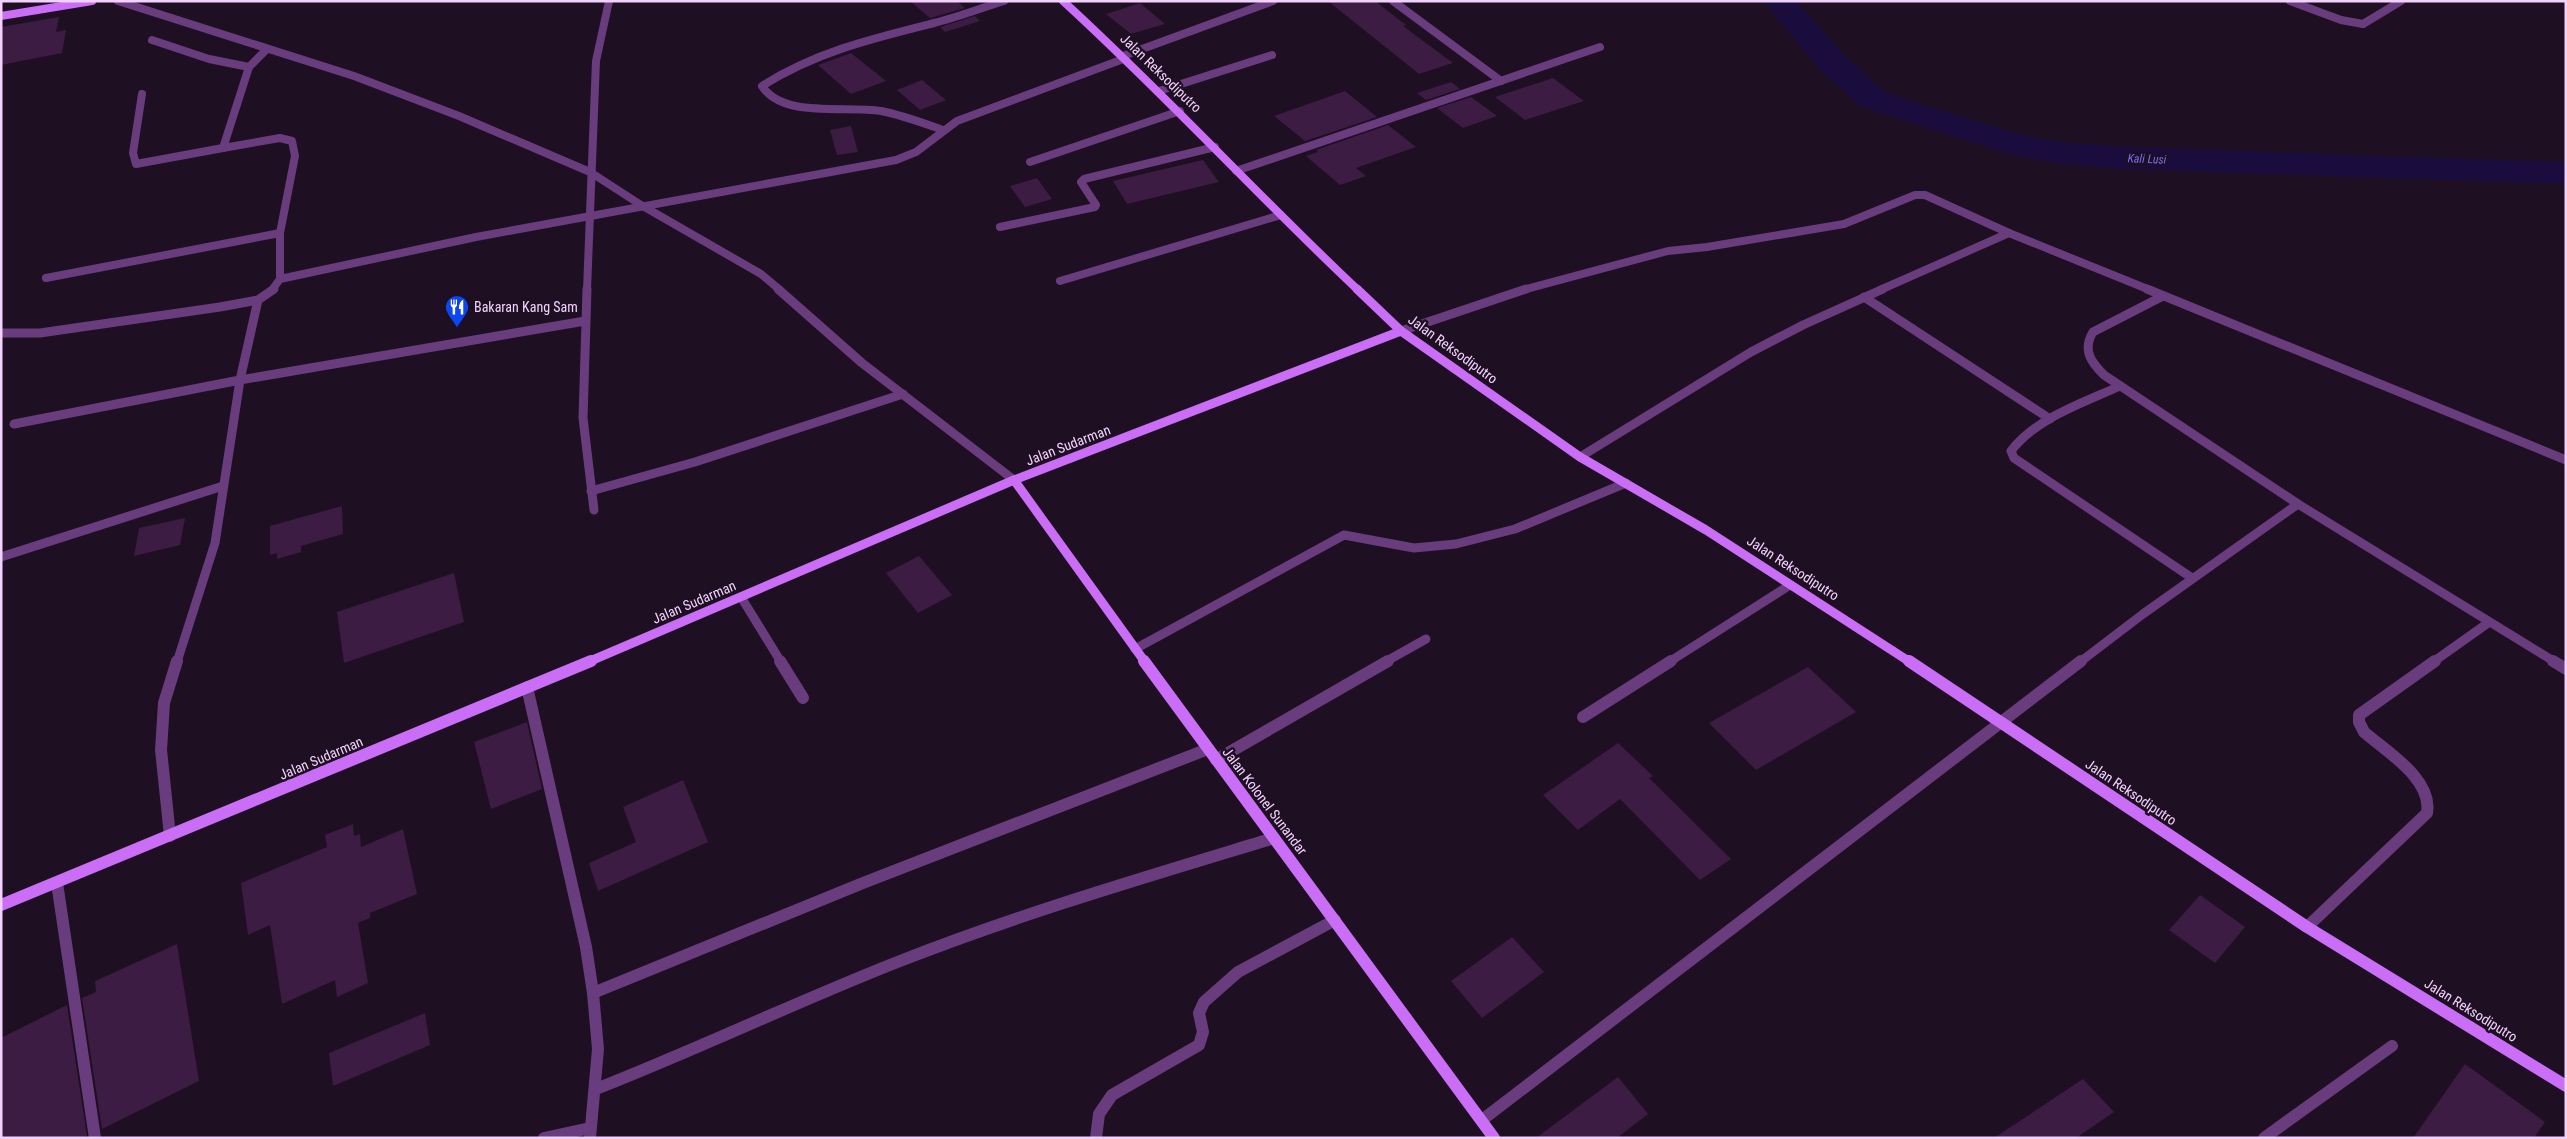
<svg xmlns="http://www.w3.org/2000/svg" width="2567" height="1139" font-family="'Roboto Condensed',sans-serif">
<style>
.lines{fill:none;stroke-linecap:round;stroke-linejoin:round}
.river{fill:#1a0c3d;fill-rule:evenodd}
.building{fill:#3c1c42}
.lane{stroke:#693c7e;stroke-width:8}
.street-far2{stroke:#693c7e;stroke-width:8}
.street-far1{stroke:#693c7e;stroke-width:9}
.street{stroke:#693c7e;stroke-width:12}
.secondary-far2{stroke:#ca6ef7;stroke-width:8}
.secondary-far1{stroke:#ca6ef7;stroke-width:9}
.secondary{stroke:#ca6ef7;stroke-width:12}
.labels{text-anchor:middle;stroke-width:5;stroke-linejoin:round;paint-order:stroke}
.far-water-label{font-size:12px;font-style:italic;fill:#7c6ef7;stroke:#1e0f22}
.street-label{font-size:14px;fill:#f2d2fd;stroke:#1e0f22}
.poi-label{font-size:14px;fill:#f2d2fd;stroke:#1e0f22;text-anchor:start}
</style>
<rect width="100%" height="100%" fill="#1e0f22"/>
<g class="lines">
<polygon class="river" points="1763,1 1797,1 1845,57 1886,93 2019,134 2062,142 2122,147 2566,162 2566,184 2122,169 2062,164 2013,155 1862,107 1821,71"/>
</g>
<g class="building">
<polygon points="910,1 957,1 965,8 930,18"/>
<polygon points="1328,1 1375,1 1406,25 1403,26 1453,63 1419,74"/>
<polygon points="1140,3 1165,24 1131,34 1106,14"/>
<polygon points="975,16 980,21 945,32 940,27"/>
<polygon points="59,17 56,32 66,30 62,53 1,65 1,27"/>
<polygon points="851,53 886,81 851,94 818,65"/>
<polygon points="1553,78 1584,101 1525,120 1495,97"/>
<polygon points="922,80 946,100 920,110 897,90"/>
<polygon points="1451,82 1460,89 1426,100 1417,93"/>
<polygon points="1345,91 1377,117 1305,141 1274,116"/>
<polygon points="1471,97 1497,116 1463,128 1437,108"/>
<polygon points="1388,125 1416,147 1356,168 1366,176 1340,185 1306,156 1318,152 1316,150"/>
<polygon points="851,126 858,152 837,155 830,130"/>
<polygon points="1203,160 1219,182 1127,204 1113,181"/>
<polygon points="1037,178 1052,199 1025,207 1010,186"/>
<polygon points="342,506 343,534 301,546 301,552 277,559 277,553 270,555 270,526"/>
<polygon points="185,518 180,545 134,556 139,528"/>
<polygon points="919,556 952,595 918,613 886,573"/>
<polygon points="454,573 464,622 344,663 337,612"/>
<polygon points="1808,667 1856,712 1756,770 1709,723"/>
<polygon points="527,722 542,789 491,809 474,742"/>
<polygon points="1618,743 1653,776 1649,778 1731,859 1700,880 1620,799 1578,830 1543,795"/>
<polygon points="683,780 708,842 598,891 589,863 636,842 623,807"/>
<polygon points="353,824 354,836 360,834 361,847 403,829 417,894 370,913 370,918 358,923 368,983 337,997 335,980 282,1004 270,925 248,935 241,883 327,847 325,835"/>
<polygon points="2200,895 2245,927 2215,963 2169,930"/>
<polygon points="1512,937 1544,972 1482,1018 1451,981"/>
<polygon points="177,944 199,1081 102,1129 82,998 96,992 95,981"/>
<polygon points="67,1005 87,1136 83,1138 1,1138 1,1038"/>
<polygon points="425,1013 430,1045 333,1086 329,1053"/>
<polygon points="2465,1064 2545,1122 2534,1138 2413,1138"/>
<polygon points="1618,1077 1648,1114 1617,1138 1536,1138"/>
<polygon points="2083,1079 2114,1112 2076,1138 1994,1138"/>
</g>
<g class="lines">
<polyline class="lane" points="1000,227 1095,207 1096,205 1081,182 1084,179 1215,147"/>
<g class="street-far2">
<polyline points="118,1 354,76 459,116 590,172 641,205 761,274 780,290"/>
<polyline points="1393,1 1501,81"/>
<polyline points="2290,1 2341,20 2363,24 2401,1"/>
<polyline points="152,40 209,59 249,67"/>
<polyline points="266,50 249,67 223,148 280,138 292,141 295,156 280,233 280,279 272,290"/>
<polyline points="1123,56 1273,1"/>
<polyline points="1159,91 1272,55"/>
<polyline points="142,94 133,153 136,164 223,148"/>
<path d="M943 130C923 123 902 115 881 111 846 105 783 119 762 86 815 52 874 38 934 23 958 17 981 8 1004 1"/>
<polyline points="1030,162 1180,111"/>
<polyline points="1236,171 1600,47"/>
<polyline points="46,278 280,233"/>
<polyline points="280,279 476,237 896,160 916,152 957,121 1126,58"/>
<polyline points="1060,281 1281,215"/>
<polyline points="587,290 596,61 609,1"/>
<polyline points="1523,290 1668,251 1707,247 1844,224 1915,195 1925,195 2009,233 2150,290"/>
<polyline points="1880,290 2009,233"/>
</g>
<g class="street-far1">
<polyline points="587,289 583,418 594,510"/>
<polyline points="778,289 862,363 1014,480"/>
<polyline points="2147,289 2566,460"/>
<path d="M2163 296 2093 332C2082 350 2091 362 2104 375L2298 504 2555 662"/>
<polyline points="1864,297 2050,419"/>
<polyline points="1401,331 1526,289"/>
<polyline points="1,333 40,333 220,307 258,300 274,289"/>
<path d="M2120 386C2083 403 2036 418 2011 451L2014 458 2192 578"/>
<polyline points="14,424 240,380 585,321"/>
<polyline points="1580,457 1751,352 1803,325 1883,289"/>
<polyline points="591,491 695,462 903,394"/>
<polyline points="1,557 223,486"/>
<polyline points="741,597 781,662"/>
<polyline points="1135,649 1344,535 1414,548 1456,544 1515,529 1626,483"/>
<polyline points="177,662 215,543 240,380 258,300"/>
<polyline points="1385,662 1426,639"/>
<polyline points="1669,662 1790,585"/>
<polyline points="2080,662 2143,614 2298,504"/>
<polyline points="2433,662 2488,623"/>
</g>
<g class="street">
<polyline points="780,661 803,698"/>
<polyline points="2553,661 2566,669"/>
<polyline points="527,687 586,947 593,993 598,1049 590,1138"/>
<polyline points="1583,717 1671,661"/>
<polyline points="1216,760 1388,661"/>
<polyline points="170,836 161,750 164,703 177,661"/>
<polyline points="57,883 95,1138"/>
<path d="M2307 927 2427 813C2433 779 2387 752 2364 732L2359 722V715L2435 661"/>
<polyline points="593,993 863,883 1208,749"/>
<path d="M596 1089C698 1049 798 1001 900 961 1022 913 1149 876 1274 838"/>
<polyline points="1482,1120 2081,661"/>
<polyline points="544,1138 590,1128"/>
<polyline points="1096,1138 1099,1114 1112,1095 1199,1045 1203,1032 1199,1013 1204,1002 1238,972 1335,920"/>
<polyline points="2264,1138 2392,1046"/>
</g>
<g class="secondary-far2">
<path d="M1063 1C1165 94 1258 196 1358 290"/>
<polyline points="1,16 92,1"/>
</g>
<g class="secondary-far1">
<polyline points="1357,289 1401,331 1580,457 1706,530 1910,662"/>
<polyline points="1014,480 1145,662"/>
<polyline points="588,662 1014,480 1401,331"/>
</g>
<g class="secondary">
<polyline points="1144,661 1494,1138"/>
<polyline points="1909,661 2307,927 2566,1086"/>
<polyline points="1,905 591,661"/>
</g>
</g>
<defs>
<g id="restaurant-pin" transform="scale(1.25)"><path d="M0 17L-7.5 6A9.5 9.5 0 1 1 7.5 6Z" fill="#0d46ee" stroke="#1e0f22"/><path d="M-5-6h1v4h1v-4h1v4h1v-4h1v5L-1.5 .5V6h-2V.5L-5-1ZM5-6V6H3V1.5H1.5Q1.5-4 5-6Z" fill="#fff"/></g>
</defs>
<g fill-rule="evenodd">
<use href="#restaurant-pin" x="457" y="307"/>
</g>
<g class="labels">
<g class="far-water-label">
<text transform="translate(2147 159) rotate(2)" y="4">Kali Lusi</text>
</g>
<g class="street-label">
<text transform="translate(1161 73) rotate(44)" y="5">Jalan Reksodiputro</text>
<text transform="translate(1453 349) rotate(36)" y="5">Jalan Reksodiputro</text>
<text transform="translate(1068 445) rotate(-21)" y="5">Jalan Sudarman</text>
<text transform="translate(1793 568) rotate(33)" y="5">Jalan Reksodiputro</text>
<text transform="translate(694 602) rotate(-23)" y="5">Jalan Sudarman</text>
<text transform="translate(321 758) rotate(-23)" y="5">Jalan Sudarman</text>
<text transform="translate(2131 792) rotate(34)" y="5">Jalan Reksodiputro</text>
<text transform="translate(1265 801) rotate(53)" y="5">Jalan Kolonel Sunandar</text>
<text transform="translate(2471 1010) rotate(32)" y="5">Jalan Reksodiputro</text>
</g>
<g class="poi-label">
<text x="474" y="312">Bakaran Kang Sam</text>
</g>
</g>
<rect width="2567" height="1139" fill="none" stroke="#f2d2fd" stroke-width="5"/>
</svg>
